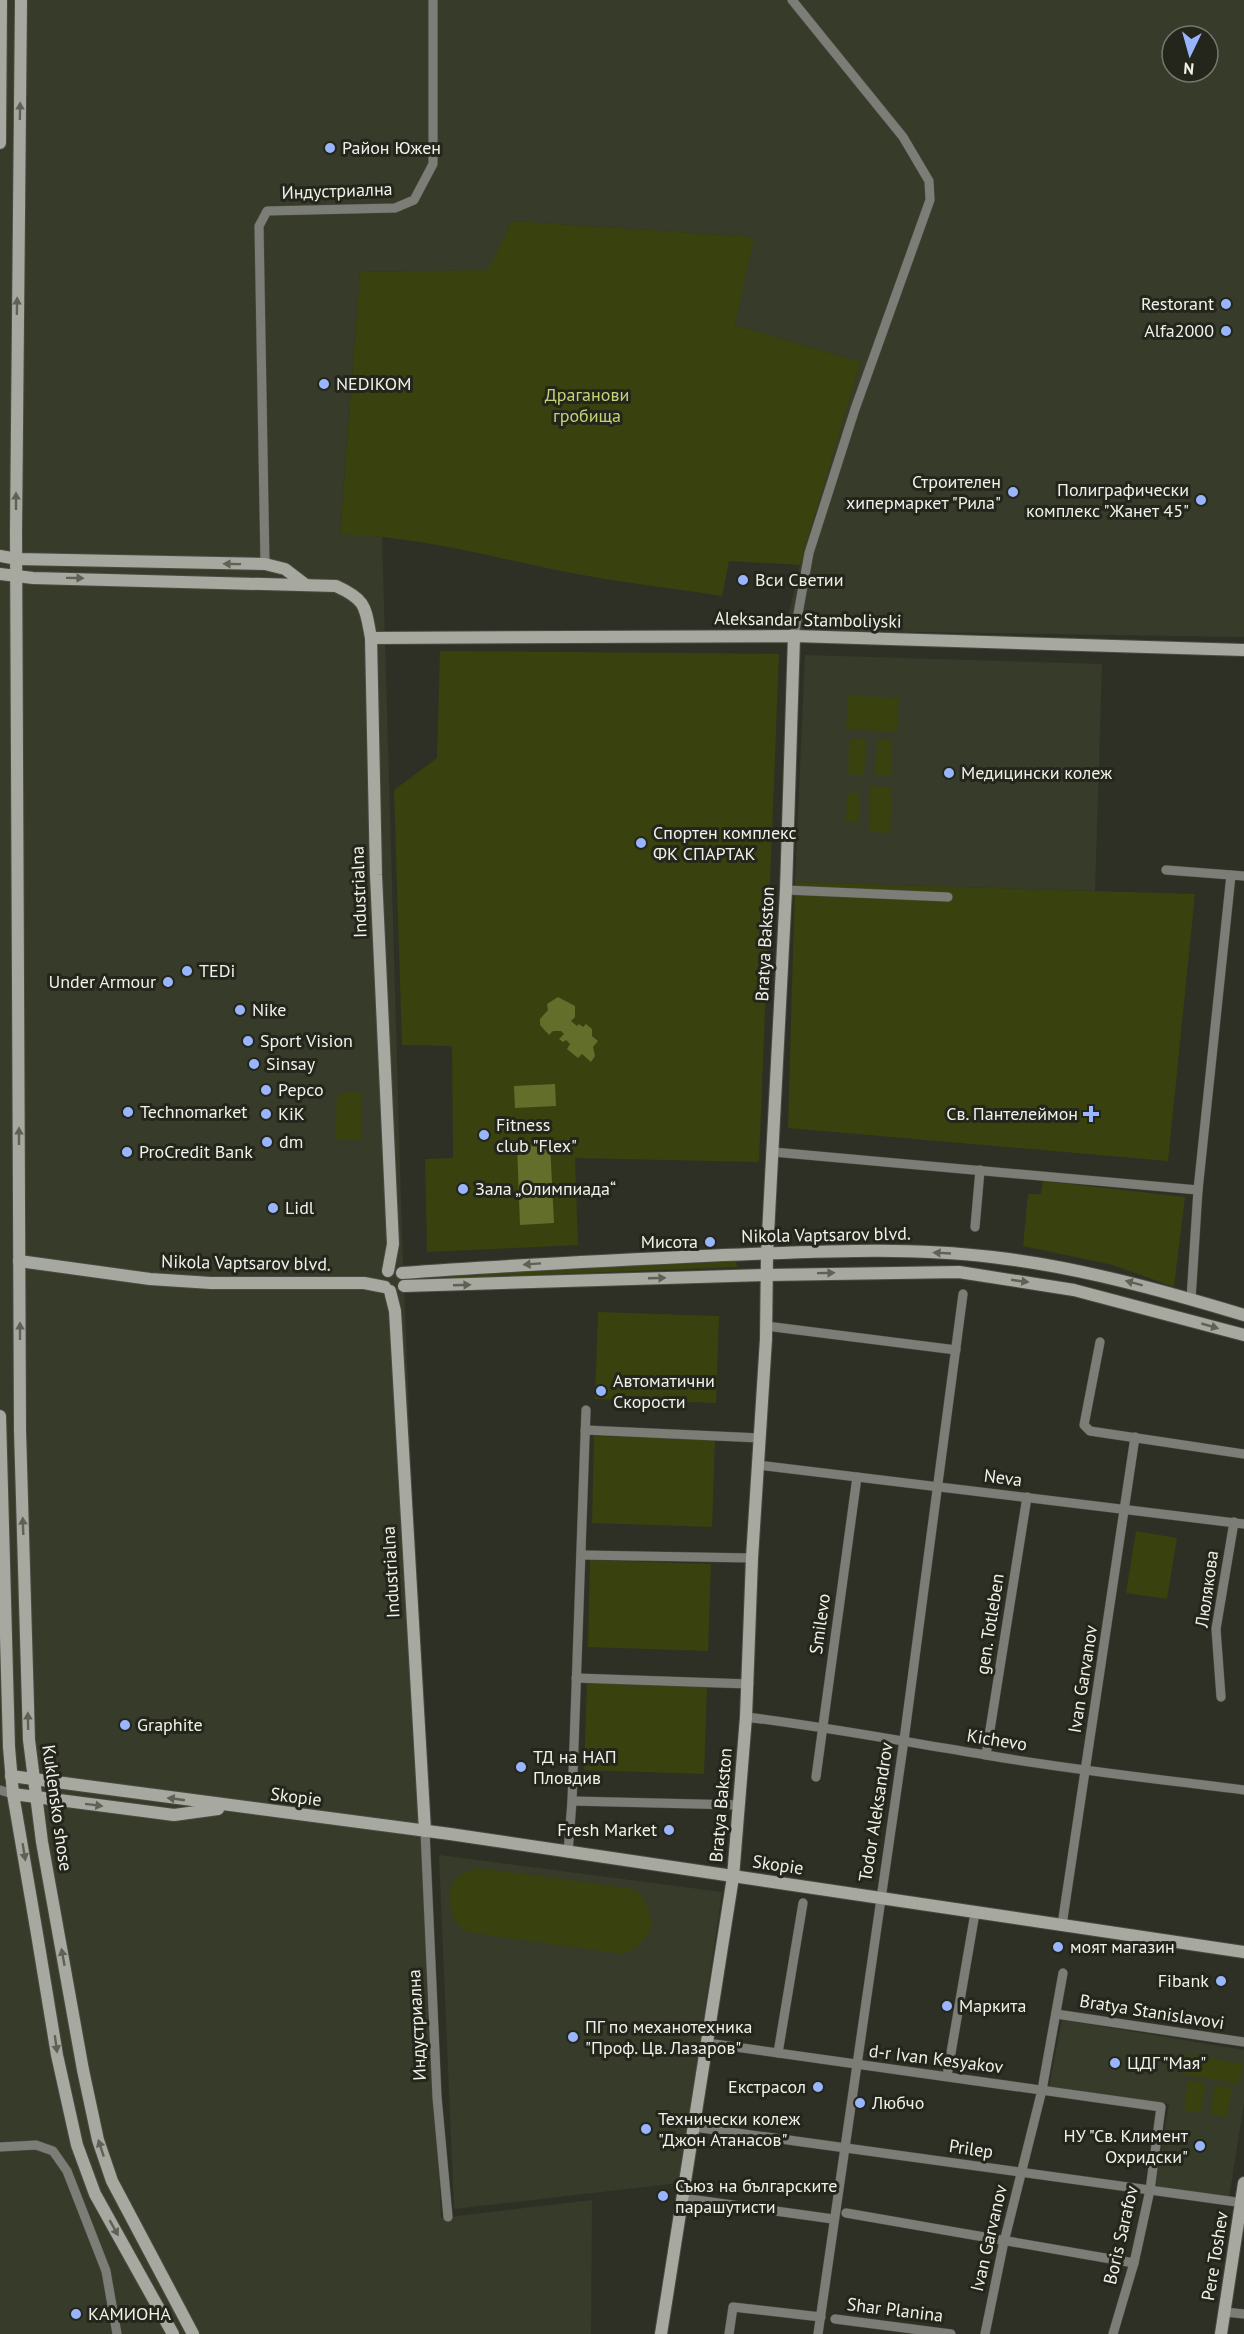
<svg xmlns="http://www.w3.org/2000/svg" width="1244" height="2334" font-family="'PT Sans',sans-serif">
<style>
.built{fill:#373b2a;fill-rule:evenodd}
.green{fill:#39410f}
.water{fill:#636e2a}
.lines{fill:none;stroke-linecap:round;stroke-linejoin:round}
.street-casing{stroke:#494b41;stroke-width:10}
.secondary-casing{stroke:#494b41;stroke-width:14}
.street{stroke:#7c7d77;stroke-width:9}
.secondary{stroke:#a7a9a0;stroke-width:12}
.oneway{fill:#5f6157}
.poi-dot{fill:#99b5fd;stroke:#24261c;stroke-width:2}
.labels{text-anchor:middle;stroke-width:6;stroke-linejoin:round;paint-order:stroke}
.poi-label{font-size:18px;fill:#f0f1ea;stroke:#24261c;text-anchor:start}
.street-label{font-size:18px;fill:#f0f1ea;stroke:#24261c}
.park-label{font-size:18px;fill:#c3d475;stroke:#24261c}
</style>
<rect width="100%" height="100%" fill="#2e3025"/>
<g class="built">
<path d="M0 0H1244V637L785 630 800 565 861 362 735 325 753 237 512 221 489 270 360 272 340 533 382 535 402 1236 441 2218 592 2200 591 2334H0ZM1172 36H1208V72H1172Z"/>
<polygon points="805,655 1102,664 1095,891 795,882"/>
<polygon points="439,1855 722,1892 679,2183 454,2209"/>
<polygon points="1062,2020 1244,2050 1244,2103 1229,2198 1155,2188 1169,2104 1049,2087"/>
</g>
<g class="green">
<path d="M512 221 754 237 735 325 861 362 800 565 729 561 722 596C666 587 608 581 551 569 481 554 412 536 340 534L360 272 488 270Z"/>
<polygon points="440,651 779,654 759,1162 575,1158 578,1245 427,1252 425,1159 453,1158 452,1046 402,1045 394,790 437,758"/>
<polygon points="848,695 899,698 897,732 846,729"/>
<polygon points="849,739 866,739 864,775 848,774"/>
<polygon points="877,740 892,740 891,776 875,775"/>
<polygon points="870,786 892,787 890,833 869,832"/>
<polygon points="847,794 860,794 859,821 846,821"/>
<polygon points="795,882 1195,894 1168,1161 788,1128"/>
<polygon points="361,1091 361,1139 335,1140 337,1094"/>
<polygon points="1043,1181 1185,1197 1174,1287 1113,1265 1023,1246 1028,1194 1041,1194"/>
<polygon points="736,1260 737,1267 435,1279 436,1272"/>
<polygon points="598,1312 719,1316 716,1403 595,1399"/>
<polygon points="594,1436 715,1439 712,1527 592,1523"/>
<polygon points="1136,1531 1177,1538 1167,1599 1126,1593"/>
<polygon points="590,1560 711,1564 708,1651 588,1647"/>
<polygon points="587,1683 707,1687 704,1774 584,1770"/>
<path d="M477 1868 635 1889C659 1915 657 1940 623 1954L473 1933C469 1932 464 1930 461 1927 448 1916 444 1885 460 1875 465 1872 472 1871 477 1868Z"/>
<polygon points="1185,2054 1243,2064 1239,2084 1181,2074"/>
<polygon points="1188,2081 1205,2083 1201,2112 1184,2110"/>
<polygon points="1215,2085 1232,2087 1227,2117 1210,2114"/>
</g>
<g class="water">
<polygon points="558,997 575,1006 575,1017 571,1021 577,1026 579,1024 583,1027 586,1024 592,1029 592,1036 598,1041 593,1047 595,1056 591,1062 582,1054 578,1058 567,1049 570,1044 566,1040 563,1042 559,1039 564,1034 561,1031 553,1031 549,1035 540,1025 540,1019 548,1010 547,1004"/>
<polygon points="555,1084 556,1106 515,1108 514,1086"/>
<polygon points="550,1143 554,1223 520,1225 517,1145"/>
</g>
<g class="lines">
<g class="street-casing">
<g id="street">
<polyline points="792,0 903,137 929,181 930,200 855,409 809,553 794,636"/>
<polyline points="265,564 259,226 267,211 395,208 414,200 433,164 433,0"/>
<polyline points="1166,870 1244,876"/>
<polyline points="786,890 948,897"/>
<polyline points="773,1152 1198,1190"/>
<polyline points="975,1227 980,1170"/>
<polyline points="1191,1299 1198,1190 1231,875"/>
<polyline points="766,1326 956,1350"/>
<polyline points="1100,1342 1084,1425 1090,1431 1244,1454"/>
<polyline points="585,1430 760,1438"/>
<polyline points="758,1465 1244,1524"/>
<polyline points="581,1555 752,1558"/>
<polyline points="576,1678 749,1684"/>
<polyline points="1221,1697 1216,1629 1234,1522"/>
<path d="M746 1717C827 1727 906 1742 986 1755 1071 1770 1158 1779 1244 1790"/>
<polyline points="986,1755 1027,1497"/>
<polyline points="816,1777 857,1477"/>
<polyline points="0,1790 13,1794"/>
<polyline points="572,1801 739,1805"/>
<polyline points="425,1831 437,2097 448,2217"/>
<polyline points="568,1853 572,1801 586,1410"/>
<polyline points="1062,1925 1135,1437"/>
<polyline points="1056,2014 1244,2042"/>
<polyline points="707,2043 1161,2107 1150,2190 1134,2263 1113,2334"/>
<polyline points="778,2053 803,1903"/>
<polyline points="947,2076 975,1913"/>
<polyline points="694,2127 1244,2203"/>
<polyline points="0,2147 36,2145 53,2151 67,2171 106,2271 117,2334"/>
<polyline points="682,2198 833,2219"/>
<polyline points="846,2213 1134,2263"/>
<polyline points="1225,2312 1244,2314"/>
<polyline points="835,2319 951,2334"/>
<polyline points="729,2334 733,2307 821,2317"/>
<polyline points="818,2334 904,1740 963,1294"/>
<polyline points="985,2334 1003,2246 1042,2090 1063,1973"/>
</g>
</g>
<g class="secondary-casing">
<g id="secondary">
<polyline points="21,0 16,533 20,1430 29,1740 42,1842 83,2070 98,2140 112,2181 193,2334"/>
<polyline points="0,143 1,0"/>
<polyline points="0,556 17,559 265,564 285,569 306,585"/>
<path d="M0 574 33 578 336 586C367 600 365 607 371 638L376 875 393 1244 388 1271"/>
<polyline points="371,638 794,636 1244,650"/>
<polyline points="19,1261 150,1279 211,1283 364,1283 385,1287"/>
<path d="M402 1273C510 1265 617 1260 724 1255 813 1252 903 1246 992 1257 1078 1267 1161 1290 1244 1315"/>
<polyline points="404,1286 767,1275 959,1272 1074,1290 1244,1335"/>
<polyline points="390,1291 395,1311 425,1831"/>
<polyline points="0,1416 9,1747 13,1794 37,1934 57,2055 77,2145 95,2194 173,2334"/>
<polyline points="11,1776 450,1834 1244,1952"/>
<polyline points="13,1794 174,1815 218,1809"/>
<polyline points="661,2334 733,1877 746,1717 752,1558 766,1339 767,1254 786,890 794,636"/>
<polyline points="1221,2334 1244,2183"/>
</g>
</g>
<use href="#street" class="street"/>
<use href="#secondary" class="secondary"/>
</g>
<defs><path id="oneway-solid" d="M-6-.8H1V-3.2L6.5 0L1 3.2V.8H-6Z" transform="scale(1.5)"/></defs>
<g class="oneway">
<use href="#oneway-solid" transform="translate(20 111) rotate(-89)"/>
<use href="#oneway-solid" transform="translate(17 306) rotate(-89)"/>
<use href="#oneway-solid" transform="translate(16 501) rotate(-90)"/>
<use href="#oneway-solid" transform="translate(232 564) rotate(-179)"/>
<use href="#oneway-solid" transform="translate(75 578) rotate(1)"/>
<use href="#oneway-solid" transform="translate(19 1136) rotate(-90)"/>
<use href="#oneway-solid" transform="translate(942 1253) rotate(-177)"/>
<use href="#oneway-solid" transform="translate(532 1264) rotate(176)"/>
<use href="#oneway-solid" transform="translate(826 1273) rotate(-1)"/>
<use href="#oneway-solid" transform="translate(657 1278) rotate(-2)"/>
<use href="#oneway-solid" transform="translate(1020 1281) rotate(8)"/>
<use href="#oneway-solid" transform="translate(1134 1283) rotate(-165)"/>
<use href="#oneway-solid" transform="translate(462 1285) rotate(-2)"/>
<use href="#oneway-solid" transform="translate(1210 1326) rotate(16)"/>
<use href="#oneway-solid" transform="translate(20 1331) rotate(-90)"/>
<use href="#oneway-solid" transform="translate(23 1526) rotate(-92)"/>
<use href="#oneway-solid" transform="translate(28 1721) rotate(-91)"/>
<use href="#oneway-solid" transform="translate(176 1799) rotate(-172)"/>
<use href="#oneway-solid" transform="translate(94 1805) rotate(7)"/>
<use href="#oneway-solid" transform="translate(24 1852) rotate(81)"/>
<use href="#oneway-solid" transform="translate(63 1957) rotate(-100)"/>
<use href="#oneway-solid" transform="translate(56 2044) rotate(82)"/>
<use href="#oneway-solid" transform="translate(101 2148) rotate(-108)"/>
<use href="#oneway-solid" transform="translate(114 2228) rotate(61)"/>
</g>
<g class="poi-dot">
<circle cx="330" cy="148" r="6"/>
<circle cx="1226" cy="304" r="6"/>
<circle cx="1226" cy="331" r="6"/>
<circle cx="324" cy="384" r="6"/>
<circle cx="1013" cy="492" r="6"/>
<circle cx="1201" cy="500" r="6"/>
<circle cx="743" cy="580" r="6"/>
<circle cx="949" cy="773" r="6"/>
<circle cx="641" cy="843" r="6"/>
<circle cx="187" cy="971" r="6"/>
<circle cx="168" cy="982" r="6"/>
<circle cx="240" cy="1010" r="6"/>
<circle cx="248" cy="1041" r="6"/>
<circle cx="254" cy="1064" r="6"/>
<circle cx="266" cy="1090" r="6"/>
<circle cx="128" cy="1112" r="6"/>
<circle cx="266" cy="1114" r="6"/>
<path d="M1088 1105h6v6h6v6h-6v6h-6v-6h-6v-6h6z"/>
<circle cx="484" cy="1135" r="6"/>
<circle cx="267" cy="1142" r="6"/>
<circle cx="127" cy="1152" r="6"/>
<circle cx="463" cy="1189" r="6"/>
<circle cx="273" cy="1208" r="6"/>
<circle cx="710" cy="1242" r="6"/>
<circle cx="601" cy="1391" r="6"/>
<circle cx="125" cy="1725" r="6"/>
<circle cx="521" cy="1767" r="6"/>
<circle cx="669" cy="1830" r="6"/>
<circle cx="1058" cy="1947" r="6"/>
<circle cx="1221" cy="1981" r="6"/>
<circle cx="947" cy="2006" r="6"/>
<circle cx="573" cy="2037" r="6"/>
<circle cx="1115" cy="2063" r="6"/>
<circle cx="818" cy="2087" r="6"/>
<circle cx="860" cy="2103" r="6"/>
<circle cx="646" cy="2129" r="6"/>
<circle cx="1200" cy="2146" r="6"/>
<circle cx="663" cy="2196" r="6"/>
<circle cx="76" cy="2314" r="6"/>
</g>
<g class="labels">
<g class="poi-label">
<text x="342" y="154">Район Южен</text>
<text x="1214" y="310" text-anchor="end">Restorant</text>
<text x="1214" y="337" text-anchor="end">Alfa2000</text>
<text x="336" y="390">NEDIKOM</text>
<text x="1001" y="488" text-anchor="end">Строителен<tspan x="1001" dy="21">хипермаркет "Рила"</tspan></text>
<text x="1189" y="496" text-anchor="end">Полиграфически<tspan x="1189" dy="21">комплекс "Жанет 45"</tspan></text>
<text x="755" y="586">Вси Светии</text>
<text x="961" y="779">Медицински колеж</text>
<text x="653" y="839">Спортен комплекс<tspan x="653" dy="21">ФК СПАРТАК</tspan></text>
<text x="199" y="977">TEDi</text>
<text x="156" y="988" text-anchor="end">Under Armour</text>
<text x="252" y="1016">Nike</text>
<text x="260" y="1047">Sport Vision</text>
<text x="266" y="1070">Sinsay</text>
<text x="278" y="1096">Pepco</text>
<text x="140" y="1118">Technomarket</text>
<text x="278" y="1120">KiK</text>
<text x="1078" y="1120" text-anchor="end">Св. Пантелеймон</text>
<text x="496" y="1131">Fitness<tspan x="496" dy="21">club "Flex"</tspan></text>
<text x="279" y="1148">dm</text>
<text x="139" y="1158">ProCredit Bank</text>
<text x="475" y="1195">Зала „Олимпиада“</text>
<text x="285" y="1214">Lidl</text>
<text x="698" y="1248" text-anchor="end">Мисота</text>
<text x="613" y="1387">Автоматични<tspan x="613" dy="21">Скорости</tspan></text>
<text x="137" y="1731">Graphite</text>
<text x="533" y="1763">ТД на НАП<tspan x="533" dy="21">Пловдив</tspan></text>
<text x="657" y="1836" text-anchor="end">Fresh Market</text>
<text x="1070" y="1953">моят магазин</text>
<text x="1209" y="1987" text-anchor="end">Fibank</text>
<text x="959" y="2012">Маркита</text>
<text x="585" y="2033">ПГ по механотехника<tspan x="585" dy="21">"Проф. Цв. Лазаров"</tspan></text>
<text x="1127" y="2069">ЦДГ "Мая"</text>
<text x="806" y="2093" text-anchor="end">Екстрасол</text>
<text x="872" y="2109">Любчо</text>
<text x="658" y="2125">Технически колеж<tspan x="658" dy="21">"Джон Атанасов"</tspan></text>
<text x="1188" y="2142" text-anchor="end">НУ "Св. Климент<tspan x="1188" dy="21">Охридски"</tspan></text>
<text x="675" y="2192">Съюз на българските<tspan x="675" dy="21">парашутисти</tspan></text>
<text x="88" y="2320">КАМИОНА</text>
</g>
<g class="street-label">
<text transform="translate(337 191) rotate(-2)" y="6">Индустриална</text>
<text transform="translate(808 620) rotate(1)" y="6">Aleksandar Stamboliyski</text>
<text transform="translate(359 892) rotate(-92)" y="6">Industrialna</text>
<text transform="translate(765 944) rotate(-87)" y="6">Bratya Bakston</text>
<text transform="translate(826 1235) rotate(-1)" y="6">Nikola Vaptsarov blvd.</text>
<text transform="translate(246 1263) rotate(1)" y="6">Nikola Vaptsarov blvd.</text>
<text transform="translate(1003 1478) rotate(7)" y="6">Neva</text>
<text transform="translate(391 1572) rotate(-93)" y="6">Industrialna</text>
<text transform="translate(1207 1589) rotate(-82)" y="6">Люлякова</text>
<text transform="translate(820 1624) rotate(-82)" y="6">Smilevo</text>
<text transform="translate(990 1624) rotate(-81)" y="6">gen. Totleben</text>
<text transform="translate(1083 1679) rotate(-81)" y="6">Ivan Garvanov</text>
<text transform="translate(997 1740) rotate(9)" y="6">Kichevo</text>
<text transform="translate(296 1797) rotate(7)" y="6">Skopie</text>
<text transform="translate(721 1805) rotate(-85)" y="6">Bratya Bakston</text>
<text transform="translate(57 1808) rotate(82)" y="6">Kuklensko shose</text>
<text transform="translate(876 1812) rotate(-81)" y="6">Todor Aleksandrov</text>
<text transform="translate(778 1865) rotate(8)" y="6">Skopie</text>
<text transform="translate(1152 2012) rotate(9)" y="6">Bratya Stanislavovi</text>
<text transform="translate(417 2025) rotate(-93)" y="6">Индустриална</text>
<text transform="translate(936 2059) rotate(7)" y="6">d-r Ivan Kesyakov</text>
<text transform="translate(971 2149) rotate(8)" y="6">Prilep</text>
<text transform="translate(1121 2235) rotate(-77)" y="6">Boris Sarafov</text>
<text transform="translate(989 2238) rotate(-77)" y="6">Ivan Garvanov</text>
<text transform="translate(1215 2256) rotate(-81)" y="6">Pere Toshev</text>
<text transform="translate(895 2310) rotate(7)" y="6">Shar Planina</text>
</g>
<g class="park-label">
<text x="587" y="401">Драганови<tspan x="587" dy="21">гробища</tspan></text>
</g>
</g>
<g transform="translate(1190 54) rotate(185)"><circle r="28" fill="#24261c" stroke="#76776e" stroke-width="1.5"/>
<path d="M0-4.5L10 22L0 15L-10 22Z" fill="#99b5fd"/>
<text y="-9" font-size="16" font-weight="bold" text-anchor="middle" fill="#f0f1ea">N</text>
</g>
</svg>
